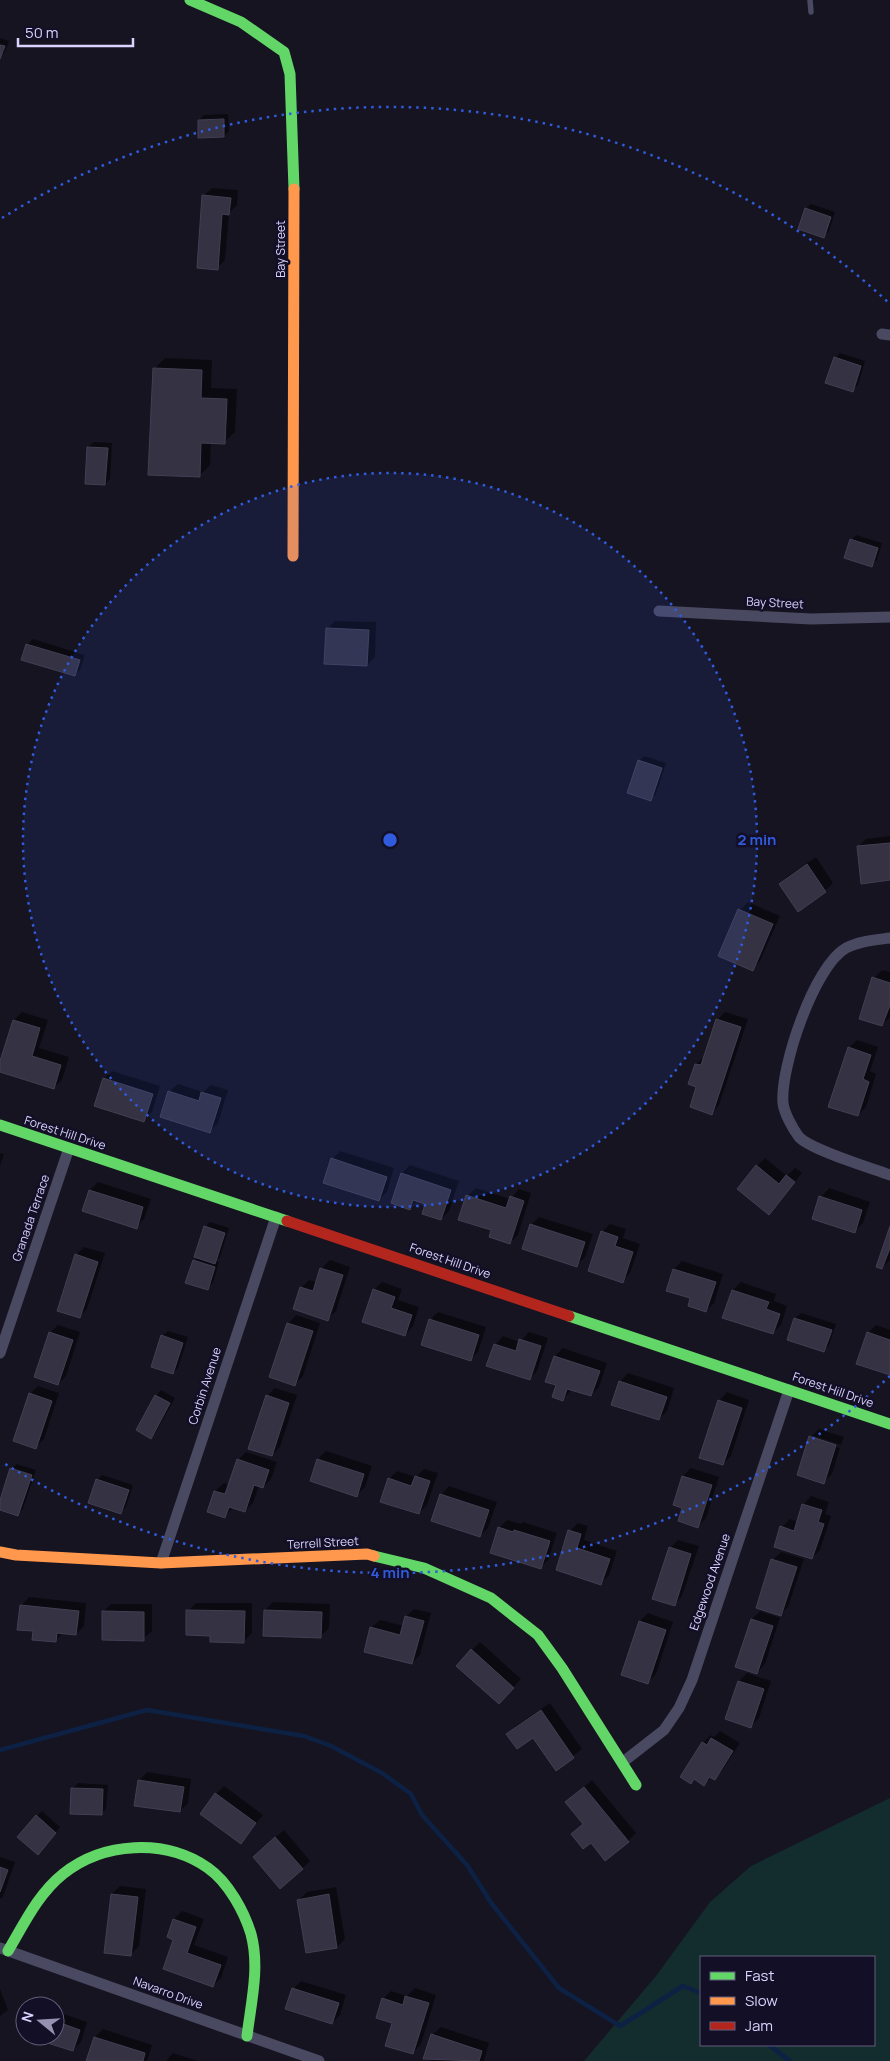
<svg xmlns="http://www.w3.org/2000/svg" width="890" height="2061" font-family="Manrope,sans-serif">
<style>
.green{fill:#132c2d;fill-rule:evenodd}
.shadow{fill:#0007}
.lines{fill:none;stroke-linecap:round;stroke-linejoin:round}
.stream{stroke:#0d2144;stroke-width:4.5}
.building{fill:#343243;stroke:#433f54}
.lane{stroke:#4a4962;stroke-width:5.5}
.street{stroke:#4a4962;stroke-width:11}
.fast{stroke:#63d668;stroke-width:11}
.slow{stroke:#ff974d;stroke-width:11}
.jam{stroke:#b3261e;stroke-width:11}
.ring{fill:none;stroke:#305bdc;stroke-width:2.5;stroke-dasharray:2.5 5}
.labels{text-anchor:middle;stroke-width:5;stroke-linejoin:round;paint-order:stroke}
.street-label{font-size:12px;fill:#d9d4ff;stroke:#130f26}
.centre{fill:#305bdc;stroke:#130f26;stroke-width:2.5}
.ring-label{font-size:15px;text-anchor:middle;font-weight:bold;fill:#305bdc;stroke:#130f26;stroke-width:5;stroke-linejoin:round;paint-order:stroke}
</style>
<rect width="100%" height="100%" fill="#161421"/>
<path class="green" d="M890 1798V2061H584L656 1976 710 1902 751 1866ZM701 1957H874V2045H701Z"/>
<g class="shadow">
<polygon points="0,38 9,41 5,52 0,57"/>
<polygon points="228,114 229,131 224,136 199,120 204,115"/>
<polygon points="212,188 238,190 237,205 229,213 225,260 217,268 203,196"/>
<polygon points="811,204 835,212 829,231 824,236 806,209"/>
<polygon points="840,353 865,361 858,385 852,390 835,358"/>
<polygon points="165,358 212,360 211,388 237,389 235,432 224,442 211,442 210,465 199,476 154,369"/>
<polygon points="94,442 112,443 110,479 105,484 86,483 88,447"/>
<polygon points="856,535 882,543 877,560 871,565 851,540"/>
<polygon points="335,621 376,622 375,657 367,665 327,629"/>
<polygon points="33,639 85,655 80,670 75,675 27,645"/>
<polygon points="644,756 666,763 656,794 650,799 639,761"/>
<polygon points="890,836 890,879 858,847 866,839"/>
<polygon points="816,857 833,883 825,891 780,884 788,876"/>
<polygon points="748,902 780,916 760,961 752,969 740,910"/>
<polygon points="882,970 890,972 890,1017 882,1025 874,978"/>
<polygon points="22,1012 48,1020 39,1048 69,1057 62,1080 53,1088 0,1071 0,1065 14,1020"/>
<polygon points="725,1012 748,1019 719,1105 711,1114 698,1086 696,1064 705,1056 717,1020"/>
<polygon points="857,1040 878,1047 870,1071 876,1074 866,1107 858,1115 849,1048"/>
<polygon points="112,1071 160,1086 152,1112 144,1120 104,1079"/>
<polygon points="178,1084 203,1092 211,1085 228,1090 218,1123 209,1132 169,1092"/>
<polygon points="340,1151 394,1168 387,1192 379,1200 332,1159"/>
<polygon points="0,1153 4,1154 0,1166"/>
<polygon points="765,1158 787,1176 795,1168 802,1173 777,1205 757,1166"/>
<polygon points="410,1165 459,1181 449,1211 441,1219 427,1204 417,1200 410,1208 393,1202 402,1173"/>
<polygon points="98,1182 151,1199 144,1219 136,1227 84,1210 90,1190"/>
<polygon points="476,1188 510,1199 519,1189 531,1193 518,1235 510,1243 492,1230 467,1196"/>
<polygon points="829,1188 870,1202 863,1223 855,1231 821,1197"/>
<polygon points="539,1217 593,1234 585,1257 577,1265 531,1225"/>
<polygon points="210,1222 229,1228 220,1257 216,1261 219,1262 213,1283 207,1288 194,1261 198,1257 205,1227"/>
<polygon points="610,1224 626,1229 623,1238 640,1244 630,1273 622,1281 602,1232"/>
<polygon points="890,1230 890,1260 882,1268"/>
<polygon points="84,1247 105,1253 87,1309 79,1317 76,1255"/>
<polygon points="330,1260 350,1267 336,1311 328,1319 301,1288 309,1280 317,1282 322,1268"/>
<polygon points="682,1261 723,1274 714,1303 706,1311 692,1297 674,1269"/>
<polygon points="382,1282 402,1289 398,1300 419,1307 413,1326 405,1335 374,1290"/>
<polygon points="741,1282 776,1294 774,1301 787,1306 781,1325 773,1333 733,1290"/>
<polygon points="438,1312 486,1327 478,1352 470,1360 430,1320"/>
<polygon points="801,1313 836,1324 829,1345 824,1351 789,1339 795,1318"/>
<polygon points="296,1315 320,1323 303,1376 295,1384 288,1324"/>
<polygon points="58,1325 80,1332 66,1376 58,1384 50,1333"/>
<polygon points="876,1325 890,1330 890,1374 868,1333"/>
<polygon points="168,1331 188,1337 178,1368 173,1373 162,1336"/>
<polygon points="529,1332 548,1338 537,1371 529,1379 495,1345 503,1336 520,1342"/>
<polygon points="563,1348 607,1363 599,1387 591,1395 572,1389 563,1400 557,1385 555,1356"/>
<polygon points="628,1373 674,1388 667,1411 659,1419 620,1382"/>
<polygon points="38,1386 59,1393 44,1439 36,1447 30,1394"/>
<polygon points="275,1388 297,1395 280,1447 272,1455 267,1396"/>
<polygon points="161,1390 175,1398 156,1432 151,1437 156,1396"/>
<polygon points="727,1392 749,1400 731,1456 723,1464 719,1401"/>
<polygon points="819,1429 844,1437 841,1445 814,1436 814,1439 840,1448 832,1474 823,1482 811,1437"/>
<polygon points="326,1451 372,1466 365,1487 357,1495 318,1459"/>
<polygon points="246,1452 277,1462 271,1479 263,1487 259,1486 253,1503 245,1511 234,1507 225,1516 209,1511 215,1491 224,1483 230,1485 238,1460"/>
<polygon points="17,1464 36,1470 23,1509 18,1514 0,1508 11,1469"/>
<polygon points="691,1468 719,1477 706,1518 698,1526 683,1507 674,1504 683,1476"/>
<polygon points="424,1469 438,1473 427,1505 419,1513 389,1479 397,1471 416,1477"/>
<polygon points="102,1475 133,1485 126,1507 121,1513 97,1480"/>
<polygon points="449,1486 497,1502 488,1528 480,1536 441,1495"/>
<polygon points="811,1496 829,1502 825,1514 831,1516 820,1550 812,1558 782,1527 790,1519 798,1522 803,1505"/>
<polygon points="507,1520 521,1524 523,1522 557,1533 548,1560 540,1568 499,1528"/>
<polygon points="578,1523 588,1526 584,1540 617,1551 609,1575 601,1583 557,1569 570,1531"/>
<polygon points="678,1540 699,1546 682,1596 674,1605 670,1548"/>
<polygon points="781,1552 804,1559 788,1607 780,1615 773,1560"/>
<polygon points="29,1597 86,1603 84,1626 76,1634 64,1632 55,1641 34,1630 21,1606"/>
<polygon points="273,1602 330,1604 329,1628 321,1636 265,1610"/>
<polygon points="196,1603 252,1603 252,1633 244,1641 212,1634 188,1611"/>
<polygon points="111,1604 152,1604 152,1631 143,1639 103,1612"/>
<polygon points="414,1609 431,1613 420,1655 412,1663 371,1628 380,1620 404,1626 406,1617"/>
<polygon points="760,1611 780,1618 765,1664 757,1673 737,1666 752,1619"/>
<polygon points="648,1613 673,1622 656,1674 648,1682 623,1674 640,1621"/>
<polygon points="480,1642 521,1679 507,1695 472,1650"/>
<polygon points="747,1673 771,1681 759,1718 751,1726 727,1719 739,1681"/>
<polygon points="550,1703 582,1749 556,1769 534,1736 508,1734 516,1726"/>
<polygon points="720,1731 740,1743 722,1771 714,1779 711,1777 704,1784 695,1779 691,1783 703,1743 711,1735 714,1737"/>
<polygon points="147,1772 191,1779 188,1803 180,1811 139,1781"/>
<polygon points="592,1780 636,1833 628,1841 584,1824 566,1802"/>
<polygon points="78,1783 108,1785 106,1809 101,1814 73,1788"/>
<polygon points="224,1786 263,1815 241,1842 216,1794"/>
<polygon points="42,1811 60,1827 43,1848 37,1816"/>
<polygon points="284,1830 310,1861 302,1869 262,1849"/>
<polygon points="0,1857 15,1862 3,1897 0,1899"/>
<polygon points="120,1886 146,1889 139,1946 131,1954 112,1894"/>
<polygon points="336,1887 345,1939 337,1947 299,1900 307,1892"/>
<polygon points="182,1911 204,1919 194,1945 228,1957 221,1978 213,1986 175,1939 168,1936 174,1919"/>
<polygon points="301,1981 346,1995 340,2015 332,2023 293,1989"/>
<polygon points="415,1988 436,1995 421,2044 413,2053 394,2022 383,1999 391,1991 407,1996"/>
<polygon points="0,1989 8,2010 0,2016"/>
<polygon points="55,2011 87,2022 81,2042 73,2050 29,2036 55,2036"/>
<polygon points="441,2027 489,2043 484,2061 432,2061 425,2059 432,2035"/>
<polygon points="103,2029 152,2045 147,2061 87,2061 95,2037"/>
<polygon points="173,2053 198,2061 166,2061"/>
</g>
<g class="lines">
<g class="stream">
<polyline points="0,1750 147,1710 304,1736 331,1746 382,1773 411,1794 422,1815 467,1865 492,1904 559,1988 620,2026 683,1986 701,1993"/>
<polyline points="769,2045 790,2061"/>
</g>
</g>
<g class="building">
<polygon points="0,45 5,46 0,59"/>
<polygon points="224,119 224,137 198,138 198,120"/>
<polygon points="202,195 231,198 229,215 222,214 218,270 197,268"/>
<polygon points="805,208 831,217 824,238 798,229"/>
<polygon points="834,357 861,366 853,392 825,383"/>
<polygon points="153,368 202,370 201,398 227,399 225,444 201,443 200,477 148,475"/>
<polygon points="87,447 108,448 105,485 85,484"/>
<polygon points="850,539 878,548 872,567 844,558"/>
<polygon points="326,628 369,630 367,666 324,664"/>
<polygon points="26,644 80,660 75,676 21,660"/>
<polygon points="638,760 662,768 651,801 627,793"/>
<polygon points="890,843 890,880 861,884 857,846"/>
<polygon points="807,864 826,892 798,912 779,884"/>
<polygon points="738,909 773,924 753,971 718,956"/>
<polygon points="872,977 890,983 890,1005 882,1026 859,1019"/>
<polygon points="716,1019 741,1027 712,1115 690,1107 696,1087 688,1084 695,1064 701,1065"/>
<polygon points="13,1020 40,1028 32,1056 61,1065 54,1089 0,1072 0,1061"/>
<polygon points="848,1047 871,1055 863,1079 869,1082 858,1116 828,1107"/>
<polygon points="103,1078 153,1094 144,1122 94,1106"/>
<polygon points="168,1091 199,1101 201,1092 221,1098 210,1133 160,1117"/>
<polygon points="331,1158 387,1177 379,1201 323,1183"/>
<polygon points="756,1165 779,1184 786,1175 795,1182 769,1215 737,1189"/>
<polygon points="401,1173 451,1190 441,1220 422,1214 425,1204 413,1200 410,1210 391,1203"/>
<polygon points="89,1190 143,1207 137,1229 82,1211"/>
<polygon points="466,1195 506,1208 510,1196 524,1201 510,1244 489,1237 491,1230 458,1220"/>
<polygon points="819,1196 862,1210 855,1233 812,1219"/>
<polygon points="530,1224 585,1242 577,1267 522,1249"/>
<polygon points="204,1226 225,1233 215,1264 194,1257"/>
<polygon points="890,1226 890,1248 882,1269 876,1267"/>
<polygon points="601,1231 618,1237 615,1246 633,1252 623,1283 588,1271"/>
<polygon points="75,1254 98,1262 80,1318 57,1311"/>
<polygon points="193,1260 215,1267 208,1290 185,1283"/>
<polygon points="320,1268 343,1275 328,1321 293,1309 300,1287 313,1291"/>
<polygon points="673,1269 716,1282 706,1312 688,1306 690,1298 666,1291"/>
<polygon points="373,1289 395,1297 391,1308 412,1315 405,1336 362,1322"/>
<polygon points="732,1290 769,1302 766,1309 780,1314 773,1334 722,1318"/>
<polygon points="794,1318 832,1330 824,1352 787,1340"/>
<polygon points="429,1319 479,1335 471,1361 421,1345"/>
<polygon points="287,1323 313,1331 295,1386 269,1377"/>
<polygon points="49,1332 73,1340 58,1385 34,1377"/>
<polygon points="867,1332 890,1340 890,1375 856,1364"/>
<polygon points="161,1335 183,1343 173,1374 151,1367"/>
<polygon points="519,1339 541,1346 530,1380 486,1366 494,1344 516,1351"/>
<polygon points="554,1356 600,1371 591,1396 567,1389 563,1401 552,1397 556,1385 545,1382"/>
<polygon points="619,1381 667,1397 659,1420 611,1405"/>
<polygon points="29,1393 52,1401 36,1449 13,1441"/>
<polygon points="155,1395 170,1403 151,1439 136,1430"/>
<polygon points="266,1395 289,1403 272,1456 248,1449"/>
<polygon points="718,1400 742,1408 723,1465 699,1458"/>
<polygon points="809,1436 836,1445 824,1484 797,1475"/>
<polygon points="237,1459 269,1470 263,1488 254,1485 245,1512 229,1507 225,1518 207,1512 214,1491 225,1494"/>
<polygon points="317,1459 364,1474 357,1497 310,1481"/>
<polygon points="10,1468 32,1475 18,1516 0,1510 0,1500"/>
<polygon points="415,1476 430,1481 419,1514 380,1502 388,1478 411,1486"/>
<polygon points="682,1476 712,1485 698,1528 678,1521 682,1508 673,1505"/>
<polygon points="96,1479 129,1490 121,1514 88,1503"/>
<polygon points="440,1494 489,1510 480,1537 431,1521"/>
<polygon points="802,1504 822,1510 818,1522 824,1524 812,1559 774,1547 780,1526 794,1531"/>
<polygon points="498,1527 513,1532 514,1530 550,1541 541,1569 490,1553"/>
<polygon points="568,1530 581,1534 577,1548 610,1559 601,1585 556,1570"/>
<polygon points="669,1547 691,1554 675,1606 652,1599"/>
<polygon points="771,1559 797,1567 781,1616 756,1608"/>
<polygon points="20,1605 79,1611 76,1635 57,1633 56,1642 32,1640 33,1631 17,1630"/>
<polygon points="186,1610 245,1611 244,1643 210,1642 210,1636 186,1635"/>
<polygon points="264,1610 322,1612 321,1638 263,1636"/>
<polygon points="102,1611 144,1612 144,1641 102,1640"/>
<polygon points="405,1616 424,1621 412,1664 364,1652 370,1627 400,1635"/>
<polygon points="751,1619 773,1626 757,1674 735,1667"/>
<polygon points="639,1621 666,1630 648,1684 621,1675"/>
<polygon points="471,1649 514,1688 499,1704 456,1666"/>
<polygon points="738,1681 764,1689 751,1728 725,1719"/>
<polygon points="541,1710 574,1758 556,1771 533,1738 517,1749 506,1734"/>
<polygon points="711,1738 733,1751 715,1780 709,1777 704,1786 694,1779 691,1784 680,1777 702,1742 707,1745"/>
<polygon points="138,1780 184,1787 180,1812 134,1806"/>
<polygon points="584,1787 629,1842 605,1861 591,1843 583,1849 571,1834 583,1824 565,1802"/>
<polygon points="71,1788 103,1789 102,1815 70,1814"/>
<polygon points="215,1793 256,1823 241,1844 200,1814"/>
<polygon points="36,1815 56,1833 38,1855 17,1837"/>
<polygon points="275,1837 303,1869 280,1889 253,1857"/>
<polygon points="0,1867 8,1870 0,1892"/>
<polygon points="111,1894 138,1897 131,1956 104,1953"/>
<polygon points="329,1894 337,1948 306,1953 297,1900"/>
<polygon points="173,1919 196,1927 187,1953 221,1965 213,1987 163,1969 173,1940 167,1937"/>
<polygon points="292,1988 339,2003 332,2024 285,2009"/>
<polygon points="405,1996 429,2003 413,2054 385,2046 392,2023 376,2018 382,1998 403,2005"/>
<polygon points="55,2021 80,2030 73,2051 25,2036 55,2036"/>
<polygon points="431,2034 482,2051 479,2061 423,2059"/>
<polygon points="94,2037 145,2053 143,2061 86,2061"/>
</g>
<g class="lines">
<polyline class="lane" points="810,0 811,12"/>
<g class="street">
<polyline points="882,334 890,335"/>
<polyline points="659,611 811,619 890,617"/>
<path d="M890 938C875 940 859 941 846 948 814 966 780 1068 783 1103 784 1113 793 1129 799 1137 811 1150 871 1168 890 1175"/>
<polyline points="0,1353 69,1148"/>
<polyline points="161,1563 276,1217"/>
<polyline points="623,1762 664,1730 679,1708 692,1680 789,1390"/>
<polyline points="0,1948 319,2061"/>
</g>
<g class="fast">
<polyline points="190,0 241,22 284,52 290,74 294,189"/>
<polyline points="0,1125 287,1221"/>
<polyline points="569,1316 890,1424"/>
<polyline points="374,1556 424,1568 491,1598 538,1635 562,1668 636,1785"/>
<path d="M8 1951C24 1924 38 1894 63 1874 103 1842 165 1838 208 1868 228 1882 244 1911 251 1934 260 1967 251 2003 247 2036"/>
</g>
<g class="slow">
<polyline points="293,556 294,189"/>
<polyline points="0,1552 16,1555 161,1563 367,1554 374,1556"/>
</g>
<polyline class="jam" points="287,1221 569,1316"/>
</g>
<circle cx="390" cy="840" r="367" fill="#305bdc" fill-opacity=".12"/>
<g class="ring">
<circle cx="390" cy="840" r="367"/>
<path d="M890 1376A733 733 0 0 1 2 1462M2 218A733 733 0 0 1 890 304"/>
</g>
<g class="labels">
<g class="street-label">
<text transform="translate(281 249) rotate(-90)" y="4">Bay Street</text>
<text transform="translate(775 603) rotate(3)" y="4">Bay Street</text>
<text transform="translate(65 1133) rotate(18)" y="4">Forest Hill Drive</text>
<text transform="translate(31 1218) rotate(-71)" y="4">Granada Terrace</text>
<text transform="translate(450 1261) rotate(19)" y="4">Forest Hill Drive</text>
<text transform="translate(205 1386) rotate(-72)" y="4">Corbin Avenue</text>
<text transform="translate(833 1390) rotate(19)" y="4">Forest Hill Drive</text>
<text transform="translate(323 1543) rotate(-3)" y="4">Terrell Street</text>
<text transform="translate(710 1582) rotate(-71)" y="4">Edgewood Avenue</text>
<text transform="translate(168 1993) rotate(20)" y="4">Navarro Drive</text>
</g>
</g>
<circle cx="390" cy="840" r="8" class="centre"/>
<g class="ring-label">
<text x="757" y="845">2 min</text>
<text x="390" y="1578">4 min</text>
</g>
<rect x="700" y="1956" width="175" height="90" fill="#130f26" stroke="#625e7d"/>
<rect x="710" y="1972" width="25" height="8" fill="#63d668" stroke="#625e7d"/>
<text x="745" y="1981" font-size="15" fill="#d9d4ff">Fast</text>
<rect x="710" y="1997" width="25" height="8" fill="#ff974d" stroke="#625e7d"/>
<text x="745" y="2006" font-size="15" fill="#d9d4ff">Slow</text>
<rect x="710" y="2022" width="25" height="8" fill="#b3261e" stroke="#625e7d"/>
<text x="745" y="2031" font-size="15" fill="#d9d4ff">Jam</text>
<g transform="translate(40 2021) rotate(288)"><circle r="24" fill="#130f26" stroke="#625e7d"/>
<path d="M0-4L9 19L0 12L-9 19Z" fill="#9591b1"/>
<text y="-8" font-size="14" font-weight="bold" text-anchor="middle" fill="#d9d4ff">N</text>
</g>
<path d="M18 38v8h115v-8" fill="none" stroke="#d9d4ff" stroke-width="2.5"/>
<text x="25" y="38" font-size="15" fill="#d9d4ff" stroke="#130f26" stroke-width="4" paint-order="stroke">50 m</text>
</svg>
